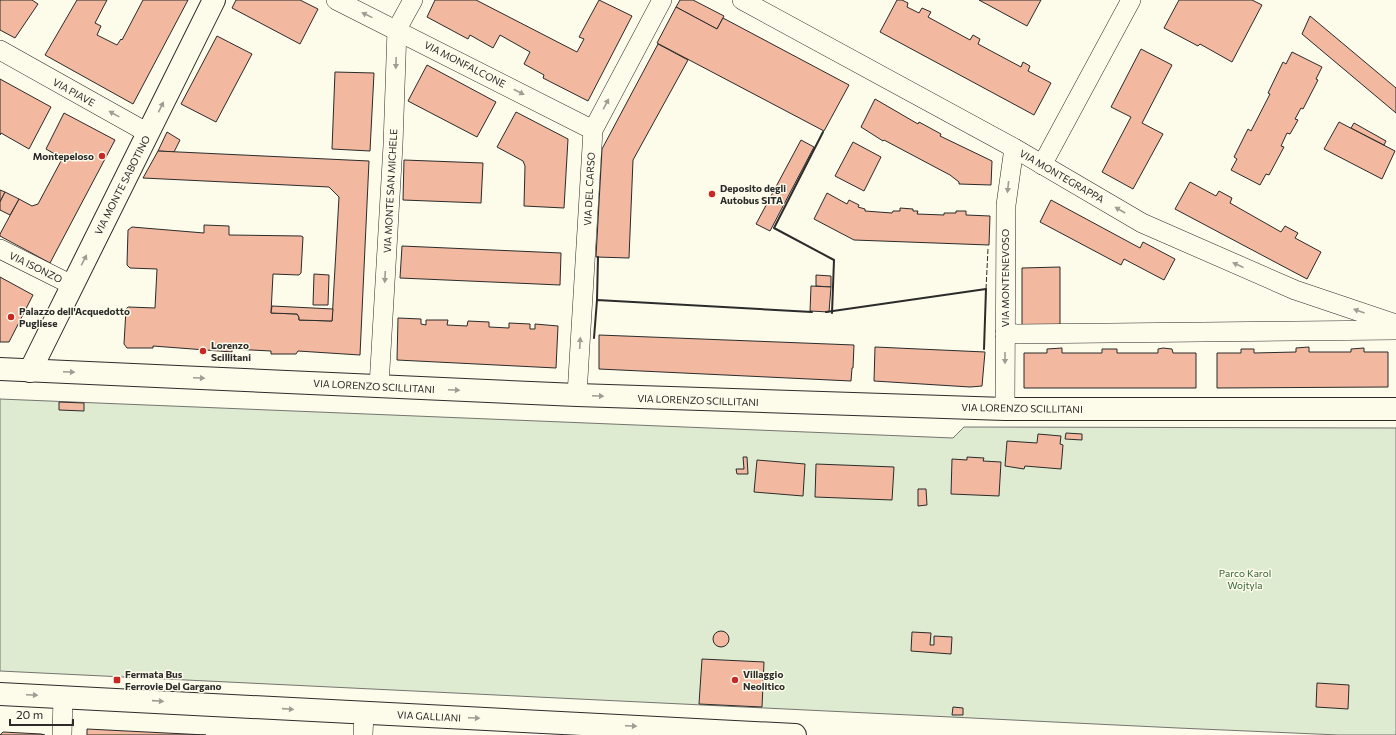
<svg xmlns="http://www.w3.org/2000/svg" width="1396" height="735" font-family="Commissioner,sans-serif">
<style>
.green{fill:#deebd1;stroke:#74746e}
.building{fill:#f2b8a0;stroke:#2b2b2b}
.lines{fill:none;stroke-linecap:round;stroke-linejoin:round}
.minor-casing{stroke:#2b2b2b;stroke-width:20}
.tertiary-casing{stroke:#2b2b2b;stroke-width:24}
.minor{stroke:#fdfbea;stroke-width:19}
.tertiary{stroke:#fdfbea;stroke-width:22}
.fence{stroke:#2b2b2b;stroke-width:1;stroke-dasharray:5 2;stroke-linecap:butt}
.wall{stroke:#2b2b2b;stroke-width:2}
.oneway{fill:#9e9d94}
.poi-dot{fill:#c62828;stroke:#fdfbea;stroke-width:1.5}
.labels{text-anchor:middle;stroke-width:3;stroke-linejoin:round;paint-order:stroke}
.street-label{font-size:10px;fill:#2b2b2b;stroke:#fdfbea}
.poi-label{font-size:10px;font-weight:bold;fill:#2b2b2b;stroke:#fdfbea;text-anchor:start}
.park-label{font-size:10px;fill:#34623c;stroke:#fdfbea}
</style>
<rect width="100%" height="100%" fill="#fdfbea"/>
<polygon class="green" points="0,399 953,438 964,427 1396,428 1396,735 1339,735 1178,728 0,671"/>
<g class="building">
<polygon points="0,0 32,0 38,4 15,38 0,30"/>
<polygon points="77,0 107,0 95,23 101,26 97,35 117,45 121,39 122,40 143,0 188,0 133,104 45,55"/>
<polygon points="236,0 300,0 318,9 300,44 232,8"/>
<polygon points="435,0 476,0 577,52 584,39 579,37 599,0 632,16 588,101 543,78 544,75 524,64 530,52 500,35 493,48 470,35 468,39 427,17"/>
<polygon points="680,0 693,0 724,16 717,29 676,7"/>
<polygon points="897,0 902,0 908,3 907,7 919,13 922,8 931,12 928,17 970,40 973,35 980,39 978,44 1021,67 1023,62 1030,66 1028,71 1051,83 1034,115 880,32"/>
<polygon points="979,0 1041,0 1027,26"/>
<polygon points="1252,0 1262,5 1232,62 1200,44 1198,46 1164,28 1179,0"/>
<polygon points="676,7 717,29 723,18 849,85 824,131 657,43"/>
<polygon points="1310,16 1396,88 1396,113 1302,34"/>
<polygon points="217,36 252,54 216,122 181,104"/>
<polygon points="658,44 688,60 633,160 629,258 596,257 602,149"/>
<polygon points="1141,49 1172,65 1142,123 1163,134 1133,189 1102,172 1131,117 1111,107"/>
<polygon points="1292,52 1322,67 1316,79 1318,80 1303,109 1301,108 1295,119 1298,120 1290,134 1287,133 1281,146 1284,147 1269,175 1266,174 1260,185 1231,170 1237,159 1234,157 1248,129 1251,131 1270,94 1268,93 1283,62 1286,64"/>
<polygon points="427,65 496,102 477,137 408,101"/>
<polygon points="335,72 374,73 370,151 332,149"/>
<polygon points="0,79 51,107 29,149 1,133 0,135"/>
<polygon points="875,99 918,124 919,122 941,134 940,136 992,161 991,185 959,184 959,182 950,175 884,140 883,141 861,127"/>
<polygon points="516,112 568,139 564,208 524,206 525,166 523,161 497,147"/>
<polygon points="64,113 115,140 50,263 0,236 0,234 19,199 32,206 38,204 61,161 60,157 46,149"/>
<polygon points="1339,122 1395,151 1382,179 1324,149"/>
<polygon points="1354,123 1386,141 1384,145 1351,128"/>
<polygon points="167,132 180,140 174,152 158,151"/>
<polygon points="801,140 814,147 770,231 756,224"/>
<polygon points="853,142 881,157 864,191 835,176"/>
<polygon points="158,151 369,161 360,355 298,351 296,354 271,354 271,351 232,349 232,352 153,346 153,348 127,348 124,344 126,309 128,307 155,308 157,269 130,268 127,265 128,230 132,227 204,233 204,225 229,226 229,235 301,236 303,237 301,273 299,275 273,274 271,313 297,314 299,317 299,320 332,321 339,197 329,187 143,178"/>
<polygon points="404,160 483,163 481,203 403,200"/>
<polygon points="1190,182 1216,196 1219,191 1232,198 1230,203 1281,232 1285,226 1298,233 1295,238 1321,252 1307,279 1175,209"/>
<polygon points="0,190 5,192 0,202"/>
<polygon points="5,192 19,199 10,215 0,210 0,202"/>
<polygon points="827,193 847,204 849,200 859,205 858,207 865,209 865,211 892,213 893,211 900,211 900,208 913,209 913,211 918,211 917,214 944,215 944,213 956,213 956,211 966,211 966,215 990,216 989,245 854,240 814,219"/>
<polygon points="1051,200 1140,248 1143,242 1175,259 1164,280 1124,259 1121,265 1040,222"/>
<polygon points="402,246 561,253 560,285 400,278"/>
<polygon points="1060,267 1060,327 1022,328 1022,268"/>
<polygon points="314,274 329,275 328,305 313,305"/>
<polygon points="816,275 831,276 831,287 816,286"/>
<polygon points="0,277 33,295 9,342 0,342"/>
<polygon points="811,286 831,287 829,312 810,311"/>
<polygon points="272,306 333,309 332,321 299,320 299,317 297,314 271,313"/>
<polygon points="398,318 421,319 421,324 426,325 426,320 448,320 447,325 467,326 468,321 489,322 489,327 509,328 509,323 530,324 530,329 535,329 535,324 558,326 556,368 397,360"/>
<polygon points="599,335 854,345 853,368 852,368 851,381 599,369"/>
<polygon points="875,347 985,352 982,386 970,387 874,381"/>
<polygon points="1309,347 1309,352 1351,352 1351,349 1364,348 1364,352 1388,352 1388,387 1217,388 1217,353 1241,353 1241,349 1254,349 1254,353 1296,352 1296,348"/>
<polygon points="1062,348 1062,353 1102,353 1102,349 1117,349 1117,353 1158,353 1158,349 1163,348 1172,349 1173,353 1196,353 1196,388 1024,388 1024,353 1047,353 1047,349"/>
<polygon points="59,402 84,403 84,411 59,410"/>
<polygon points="1066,433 1082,434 1082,440 1065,439"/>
<polygon points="1038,434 1061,436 1060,444 1063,445 1061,469 1025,466 1024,469 1005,466 1007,441 1037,443"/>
<polygon points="743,457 747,457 748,474 737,474 736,469 744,469"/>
<polygon points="967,457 984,458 983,461 1001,462 999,496 951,494 952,459 967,460"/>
<polygon points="757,460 805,464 803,496 754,492"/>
<polygon points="816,464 894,467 892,500 815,497"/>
<polygon points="918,489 926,489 927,505 918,506"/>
<circle cx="721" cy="639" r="8"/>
<polygon points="912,632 931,633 930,645 934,645 934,636 952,637 951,654 911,651"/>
<polygon points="702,659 764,662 762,707 699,704"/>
<polygon points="1317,683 1349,685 1348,709 1316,707"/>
<polygon points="953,707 963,708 963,715 952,715"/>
<polygon points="87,729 206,735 87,735"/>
<polygon points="3,732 41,734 45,735 0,735"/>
</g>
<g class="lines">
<g class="minor-casing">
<g id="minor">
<polyline points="336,0 593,130"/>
<polyline points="742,0 1014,148 1142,223 1295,290 1396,324"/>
<polyline points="0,50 148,133"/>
<polyline points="1042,165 1131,0"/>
<polyline points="0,249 72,285"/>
<polyline points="1005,334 1396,330"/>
<polyline points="379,386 393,145 397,29 413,0"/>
<polyline points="577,395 593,130 662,0"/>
<polyline points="1005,409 1006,205 1014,148"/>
<polyline points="62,735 63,697"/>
<polyline points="363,735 364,713"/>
</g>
</g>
<g class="tertiary-casing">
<g id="tertiary">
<polyline points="0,369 577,395 1005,409 1396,409"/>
<polyline points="30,371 214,0"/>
<polyline points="0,694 795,735"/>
</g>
</g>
<use href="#minor" class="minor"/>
<use href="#tertiary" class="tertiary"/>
<polyline class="fence" points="986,289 988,249"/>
<g class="wall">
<polyline points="823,132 774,228 834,260 832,313"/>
<polyline points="597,300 598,257"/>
<polyline points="826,312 986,289 984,349"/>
<polyline points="594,338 597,300 812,312"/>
</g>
</g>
<defs><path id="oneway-solid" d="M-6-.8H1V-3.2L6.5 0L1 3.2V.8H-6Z"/></defs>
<g class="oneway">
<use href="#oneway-solid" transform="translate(367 15) rotate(-154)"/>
<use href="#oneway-solid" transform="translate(396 63) rotate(92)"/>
<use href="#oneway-solid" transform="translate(519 92) rotate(27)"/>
<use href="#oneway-solid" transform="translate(606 104) rotate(-62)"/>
<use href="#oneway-solid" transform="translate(161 107) rotate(-64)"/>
<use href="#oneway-solid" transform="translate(114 114) rotate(-151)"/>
<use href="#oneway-solid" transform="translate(1008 187) rotate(96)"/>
<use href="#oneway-solid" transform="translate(1120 210) rotate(-150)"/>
<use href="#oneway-solid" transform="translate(84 260) rotate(-63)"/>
<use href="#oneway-solid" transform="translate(1238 265) rotate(-156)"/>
<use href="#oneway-solid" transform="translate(385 277) rotate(93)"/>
<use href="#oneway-solid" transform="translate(1359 311) rotate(-160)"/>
<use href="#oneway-solid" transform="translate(580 343) rotate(-87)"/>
<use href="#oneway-solid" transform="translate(1005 358) rotate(90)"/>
<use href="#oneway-solid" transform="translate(69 372) rotate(3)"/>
<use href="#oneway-solid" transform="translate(199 378) rotate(3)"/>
<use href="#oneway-solid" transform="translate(454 390) rotate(3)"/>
<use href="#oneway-solid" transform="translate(598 396) rotate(2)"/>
<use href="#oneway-solid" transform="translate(32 695) rotate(3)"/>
<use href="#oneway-solid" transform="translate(158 701) rotate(4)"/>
<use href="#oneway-solid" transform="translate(288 709) rotate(4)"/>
<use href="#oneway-solid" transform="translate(474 718) rotate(2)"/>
<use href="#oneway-solid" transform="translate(631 726) rotate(3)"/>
</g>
<g class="poi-dot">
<circle cx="102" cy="156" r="4"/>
<circle cx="712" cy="194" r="4"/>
<circle cx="11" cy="317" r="4"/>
<circle cx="203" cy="351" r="4"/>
<rect x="113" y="676" width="8" height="8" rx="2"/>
<circle cx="735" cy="680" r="4"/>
</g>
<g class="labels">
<g class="street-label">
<text transform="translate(465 64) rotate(27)" y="4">VIA MONFALCONE</text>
<text transform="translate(74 92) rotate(29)" y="4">VIA PIAVE</text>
<text transform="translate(1062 176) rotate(30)" y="4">VIA MONTEGRAPPA</text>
<text transform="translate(122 185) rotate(-63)" y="4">VIA MONTE SABOTINO</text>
<text transform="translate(589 189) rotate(-87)" y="4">VIA DEL CARSO</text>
<text transform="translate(390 191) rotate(-87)" y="4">VIA MONTE SAN MICHELE</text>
<text transform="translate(36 267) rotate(26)" y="4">VIA ISONZO</text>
<text transform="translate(1005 278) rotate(-90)" y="4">VIA MONTENEVOSO</text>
<text transform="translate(374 386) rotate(3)" y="4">VIA LORENZO SCILLITANI</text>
<text transform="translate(698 400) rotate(2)" y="4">VIA LORENZO SCILLITANI</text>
<text transform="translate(1022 408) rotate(1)" y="4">VIA LORENZO SCILLITANI</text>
<text transform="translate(429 716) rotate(3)" y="4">VIA GALLIANI</text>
</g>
<g class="poi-label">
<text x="94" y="160" text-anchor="end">Montepeloso</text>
<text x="720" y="192">Deposito degli<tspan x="720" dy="12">Autobus SITA</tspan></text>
<text x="19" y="315">Palazzo dell'Acquedotto<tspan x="19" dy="12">Pugliese</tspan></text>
<text x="211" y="349">Lorenzo<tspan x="211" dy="12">Scillitani</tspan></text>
<text x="125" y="678">Fermata Bus<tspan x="125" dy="12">Ferrovie Del Gargano</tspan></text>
<text x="743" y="678">Villaggio<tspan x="743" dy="12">Neolitico</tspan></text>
</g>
<g class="park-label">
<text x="1245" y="577">Parco Karol<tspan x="1245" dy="12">Wojtyla</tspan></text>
</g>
</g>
<path d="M10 719v6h63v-6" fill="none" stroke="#2b2b2b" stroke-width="2"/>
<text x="16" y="719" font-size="12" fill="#2b2b2b" stroke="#fdfbea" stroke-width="3" paint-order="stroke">20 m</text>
</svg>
